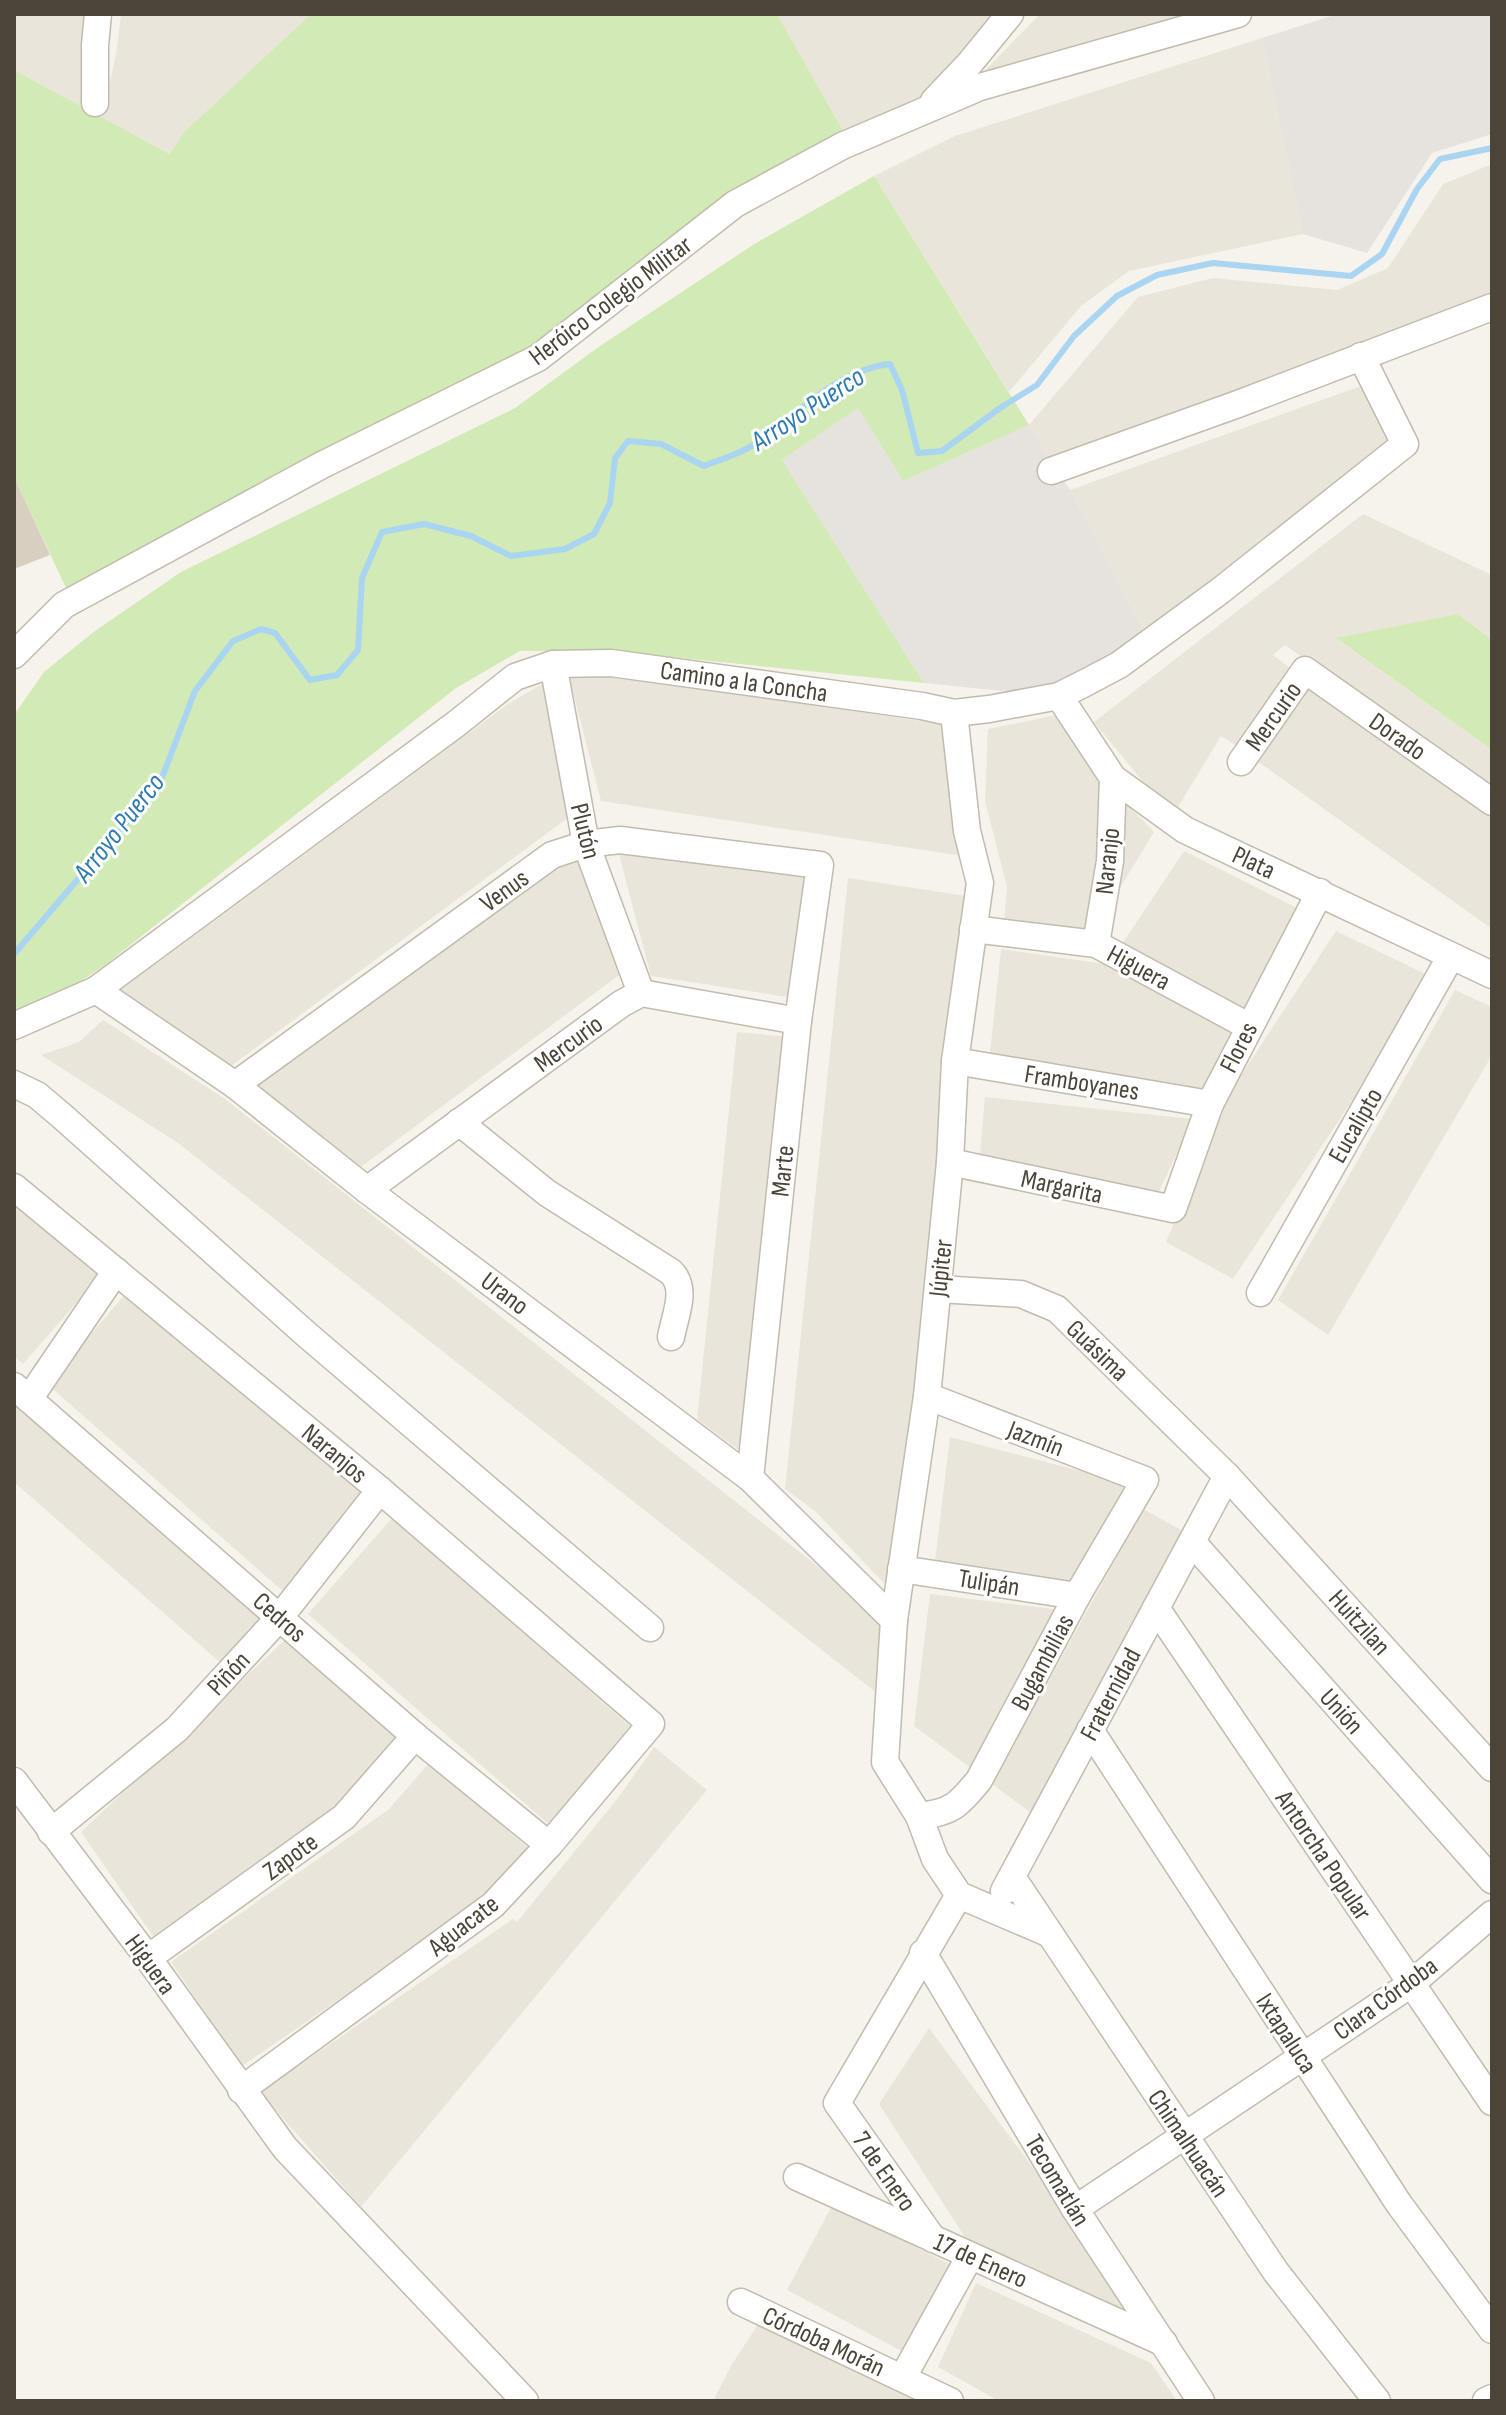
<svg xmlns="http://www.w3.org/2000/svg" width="1506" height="2415" font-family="'Sofia Sans Condensed',sans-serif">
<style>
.residential{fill:#eae5da}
.industrial{fill:#e6e2dd}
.green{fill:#d2eab5}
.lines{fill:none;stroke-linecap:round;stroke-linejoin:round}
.stream{stroke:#a9d4f2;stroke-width:6}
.building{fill:#d8cfc1}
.minor-casing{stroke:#c2bbae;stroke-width:29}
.minor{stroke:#fff;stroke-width:26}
.labels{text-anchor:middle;stroke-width:6;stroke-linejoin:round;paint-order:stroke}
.street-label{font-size:26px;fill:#4b4439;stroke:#fff}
.water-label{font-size:28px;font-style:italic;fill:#2e7ab2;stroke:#fff}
</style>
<rect width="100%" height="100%" fill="#f6f3ec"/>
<g class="residential">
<polygon points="14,14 98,14 83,107 14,70"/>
<polygon points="121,14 311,14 184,132 171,154 102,118 117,49"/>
<polygon points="777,14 1009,14 936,89 854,150"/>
<polygon points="1040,14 1211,14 968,88"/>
<polygon points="1262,38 1303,234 1129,271 1081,306 1009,392 874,176 955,136"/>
<polygon points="1492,164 1492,307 1054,465 1029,425 1138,297 1213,278 1337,290 1388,268 1443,184"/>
<polygon points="1361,386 1402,449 1150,642 1070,490"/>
<polygon points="1363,514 1492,575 1492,640 1458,614 1337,639 1492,750 1492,793 1285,645 1273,655 1295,672 1240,748 1221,736 1172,817 1094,722"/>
<polygon points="568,673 614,675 947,725 970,857 601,801"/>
<polygon points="547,681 580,809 227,1069 117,993 508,704"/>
<polygon points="1308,681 1492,813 1492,929 1253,758"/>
<polygon points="1057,715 1091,767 1154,832 1089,939 1003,933 1007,887 985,801 988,729"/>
<polygon points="586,843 622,973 452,1099 354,1172 254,1088"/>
<polygon points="616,843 817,874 801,999 651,976"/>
<polygon points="1184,851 1305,912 1244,1011 1120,947"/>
<polygon points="848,878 973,897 901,1601 815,1511 785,1489"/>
<polygon points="1336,931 1434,978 1233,1279 1166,1242 1234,1086"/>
<polygon points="1001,949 1105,964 1231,1032 1204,1094 988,1072"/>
<polygon points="1455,990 1492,1007 1492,1055 1328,1335 1278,1300"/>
<polygon points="103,1020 225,1099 901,1632 897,1709 178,1143 41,1055 79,1042"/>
<polygon points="737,1032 800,1038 756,1463 697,1419"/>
<polygon points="985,1097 1193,1119 1155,1200 979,1164"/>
<polygon points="14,1188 106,1269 23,1364 14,1356"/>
<polygon points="130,1289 368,1498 285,1593 47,1384"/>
<polygon points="14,1398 264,1617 222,1664 14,1482"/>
<polygon points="950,1437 1127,1483 1073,1586 934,1569"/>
<polygon points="1143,1509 1205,1543 1042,1821 992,1784"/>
<polygon points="392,1518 633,1729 553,1828 308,1614"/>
<polygon points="930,1594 1061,1610 975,1771 914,1726"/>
<polygon points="288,1637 406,1741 335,1810 153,1936 81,1832"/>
<polygon points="654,1747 707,1790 361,2207 260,2092 513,1919 517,1922 618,1798"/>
<polygon points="430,1762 530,1850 488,1897 242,2066 171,1962 388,1810"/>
<polygon points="929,2028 1149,2324 972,2248 879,2104"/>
<polygon points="833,2204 955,2267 911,2356 787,2290"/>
<polygon points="976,2283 1151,2363 1177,2401 999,2401 938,2367"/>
<polygon points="764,2315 925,2401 713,2401 731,2366"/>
</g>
<g class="industrial">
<polygon points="1338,14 1492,14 1492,134 1432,153 1367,253 1303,234 1262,38"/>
<polygon points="858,408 903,481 1029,425 1070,490 1150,642 1032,694 924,683 782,460"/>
</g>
<g class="green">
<polygon points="311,14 777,14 854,150 752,208 530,355 126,556 73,603 14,477 14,70 170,154 184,132"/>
<polygon points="874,176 1029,425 903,481 858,408 782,460 924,683 614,651 520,651 456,688 105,965 64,992 14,1010 14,715 44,672 95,631 181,572 515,408 600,346 756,243"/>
<polygon points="1458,614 1492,640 1492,750 1336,638"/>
</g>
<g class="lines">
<path class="stream" d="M14 954 160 783 195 691 233 641 261 629 275 633 310 680 337 675 358 650 362 578 382 532 424 524 471 536 511 556 565 549 594 534 610 503 615 458 628 441 661 444 704 466C721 459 741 454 756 443 797 415 838 369 890 364L902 390 918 453 942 451 1000 408 1037 385 1074 336 1117 296 1157 275 1213 263 1351 276 1382 254 1417 189 1440 159 1492 148"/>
</g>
<polygon class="building" points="14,477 50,555 14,569"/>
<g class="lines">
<g class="minor-casing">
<g id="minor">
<polyline points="934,101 970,63 1010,14"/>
<polyline points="95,103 95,45 98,14"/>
<polyline points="1051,471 1238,404 1492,307"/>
<polyline points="14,655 64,605 322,465 538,358 735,204 842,146 980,87 1238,14"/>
<polyline points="553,664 586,844 641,993"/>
<polyline points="1059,696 1113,778 1185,830 1492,975"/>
<polyline points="954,713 967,831 980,883 955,1061 950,1162 927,1396 894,1620 885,1762 919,1816 935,1859 959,1895 1050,1934"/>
<polyline points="1241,762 1305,670 1492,802"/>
<polyline points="973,929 1096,944 1248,1026"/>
<polyline points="1096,944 1110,861 1113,778"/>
<polyline points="96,990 235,1085 367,1190 750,1478 894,1620"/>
<polyline points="14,1026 96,990 456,724 515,677 553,664 611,663 922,706 954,713 989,709 1059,696 1083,684 1119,665 1220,591 1405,444 1361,356"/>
<polyline points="955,1061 1210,1104"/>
<polyline points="14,1084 37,1095 63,1117 306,1334 650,1628"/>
<polyline points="235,1085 552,855 586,844 620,840 820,865 798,1021 750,1478"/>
<path d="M459 1122 547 1193 671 1272C688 1289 675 1315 671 1337"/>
<polyline points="950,1162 1173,1209 1210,1104 1320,892"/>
<polyline points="14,1187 380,1490 651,1724 549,1845 493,1905 241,2090"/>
<polyline points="367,1190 621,1004 641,993 798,1021"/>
<polyline points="938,1289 1021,1294 1057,1309 1227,1476 1492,1768"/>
<polyline points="1260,1293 1451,956"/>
<polyline points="14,1386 415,1736 549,1845"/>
<polyline points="29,1399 116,1271"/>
<polyline points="1192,1542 1492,1880"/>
<polyline points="901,1569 1077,1596"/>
<polyline points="1156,1608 1492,2102"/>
<polyline points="1090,1730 1399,2204 1492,2330"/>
<polyline points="14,1781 148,1958 285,2148 525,2401"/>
<path d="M919 1816C951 1813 959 1805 979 1780L1077 1596 1145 1480 927 1396"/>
<polyline points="51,1832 177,1729 280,1617 380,1490"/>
<polyline points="1012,1877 1276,2272 1377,2401"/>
<polyline points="1004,1891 1227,1476"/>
<polyline points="923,1953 1075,2209 1201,2401"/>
<polyline points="148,1958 344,1817 415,1736"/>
<polyline points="797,2177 1164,2343"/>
<polyline points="1075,2209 1411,1984 1492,1914"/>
<polyline points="933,2239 837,2103 959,1895"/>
<polyline points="741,2302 950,2401"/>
<polyline points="903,2377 970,2256"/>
<polyline points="1486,2401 1492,2398"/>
</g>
</g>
<use href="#minor" class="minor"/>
</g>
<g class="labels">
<g class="street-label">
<text transform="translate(610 300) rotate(-37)" y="9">Heróico Colegio Militar</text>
<text transform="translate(744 681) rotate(8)" y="9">Camino a la Concha</text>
<text transform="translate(1273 716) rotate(-55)" y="9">Mercurio</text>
<text transform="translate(1398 736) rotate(35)" y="9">Dorado</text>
<text transform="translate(586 831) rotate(76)" y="9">Plutón</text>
<text transform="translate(1107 861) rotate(-84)" y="9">Naranjo</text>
<text transform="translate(1254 862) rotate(25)" y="9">Plata</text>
<text transform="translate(504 890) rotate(-36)" y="9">Venus</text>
<text transform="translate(1139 967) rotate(28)" y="9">Higuera</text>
<text transform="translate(568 1043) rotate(-36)" y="9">Mercurio</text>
<text transform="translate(1238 1047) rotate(-63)" y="9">Flores</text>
<text transform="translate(1082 1082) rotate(9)" y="9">Framboyanes</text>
<text transform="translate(1355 1125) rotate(-60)" y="9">Eucalipto</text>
<text transform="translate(782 1171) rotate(-84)" y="9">Marte</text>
<text transform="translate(1062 1186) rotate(12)" y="9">Margarita</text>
<text transform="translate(940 1268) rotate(-84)" y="9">Júpiter</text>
<text transform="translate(505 1293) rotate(37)" y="9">Urano</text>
<text transform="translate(1098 1350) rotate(44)" y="9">Guásima</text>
<text transform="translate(1036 1438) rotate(21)" y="9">Jazmín</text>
<text transform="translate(335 1453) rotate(40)" y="9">Naranjos</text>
<text transform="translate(989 1582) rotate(9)" y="9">Tulipán</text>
<text transform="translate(280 1617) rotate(41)" y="9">Cedros</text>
<text transform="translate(1360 1622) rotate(48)" y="9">Huitzilan</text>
<text transform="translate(1042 1662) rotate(-62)" y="9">Bugambilias</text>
<text transform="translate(228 1673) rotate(-47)" y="9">Piñón</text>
<text transform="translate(1110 1694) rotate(-62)" y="9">Fraternidad</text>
<text transform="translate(1342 1711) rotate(48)" y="9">Unión</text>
<text transform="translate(1324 1855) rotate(56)" y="9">Antorcha Popular</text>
<text transform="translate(290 1856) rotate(-36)" y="9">Zapote</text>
<text transform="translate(463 1925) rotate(-38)" y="9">Aguacate</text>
<text transform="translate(151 1964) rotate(54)" y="9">Higuera</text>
<text transform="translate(1385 1998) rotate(-36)" y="9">Clara Córdoba</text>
<text transform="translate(1287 2033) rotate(57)" y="9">Ixtapaluca</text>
<text transform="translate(1189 2143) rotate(56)" y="9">Chimalhuacán</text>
<text transform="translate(885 2171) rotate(55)" y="9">7 de Enero</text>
<text transform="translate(1058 2180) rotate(59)" y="9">Tecomatlán</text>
<text transform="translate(981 2260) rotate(24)" y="9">17 de Enero</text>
<text transform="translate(824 2341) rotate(25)" y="9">Córdoba Morán</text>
</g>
<g class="water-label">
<text transform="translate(807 408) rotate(-33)" y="10">Arroyo Puerco</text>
<text transform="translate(118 827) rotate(-52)" y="10">Arroyo Puerco</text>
</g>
</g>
<rect width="1506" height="2415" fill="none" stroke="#4b4439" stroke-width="32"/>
</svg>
